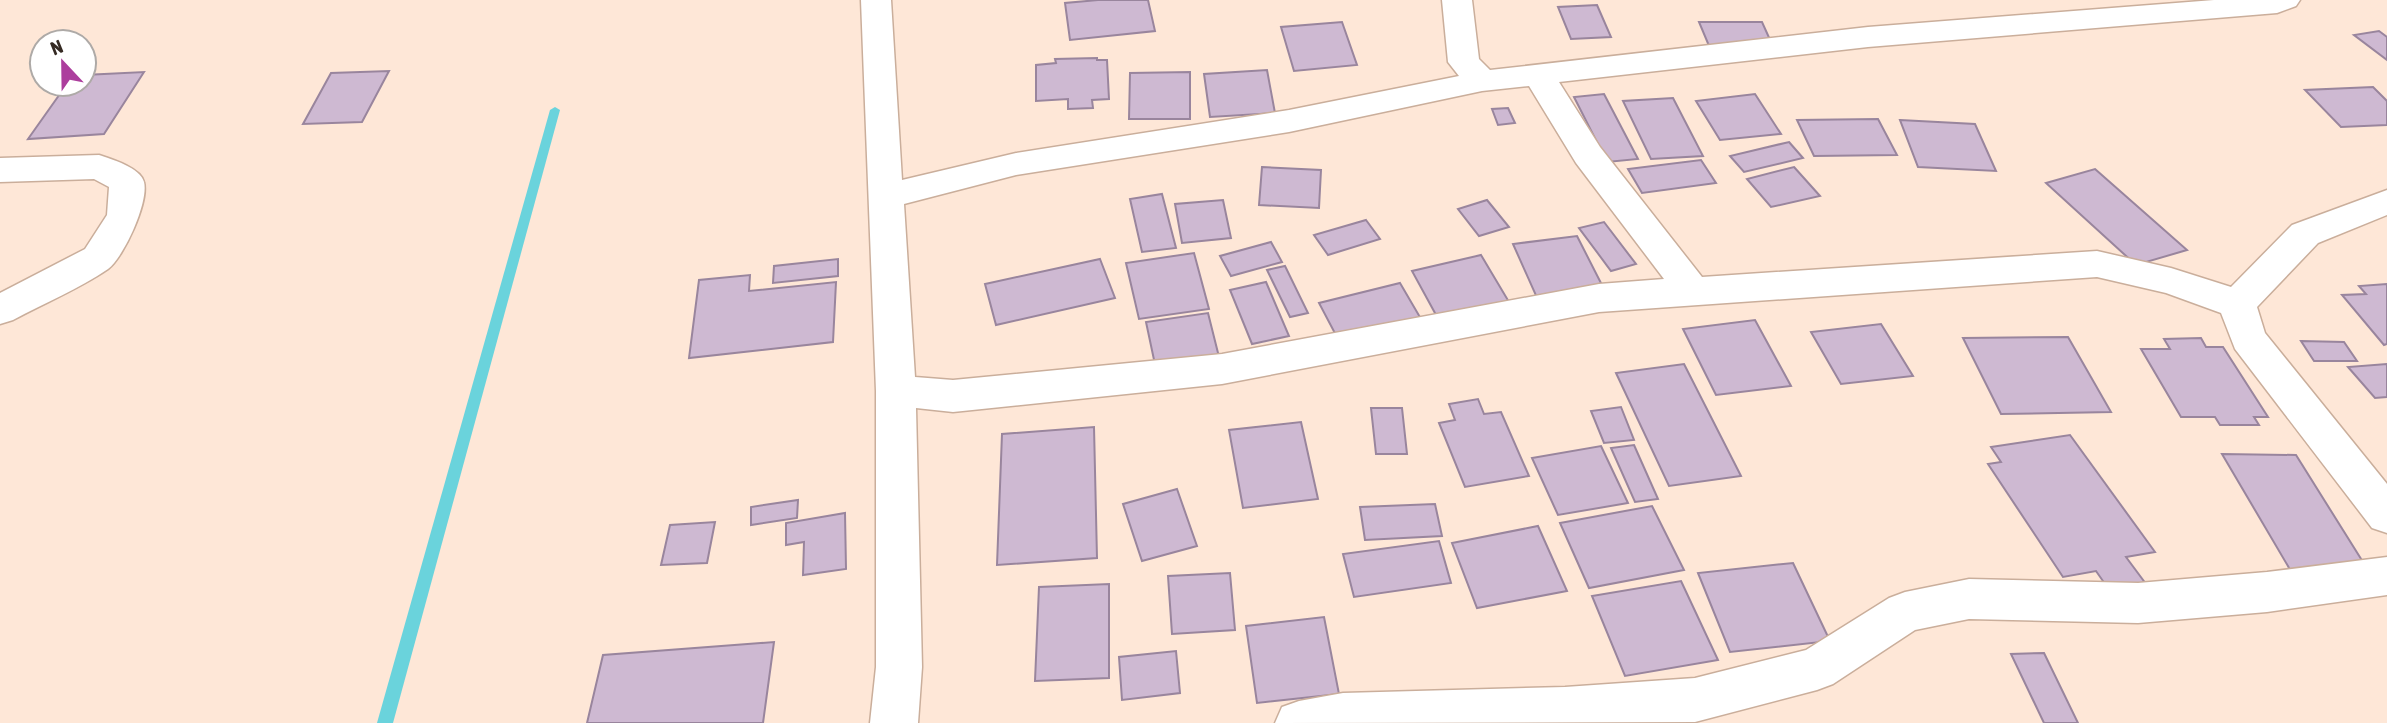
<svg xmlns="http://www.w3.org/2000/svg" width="2387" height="723" font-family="'Asap Condensed',sans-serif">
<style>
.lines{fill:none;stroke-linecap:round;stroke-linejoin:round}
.stream{fill:#6ad3dc;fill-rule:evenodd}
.building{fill:#ceb9d2;stroke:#99859d;stroke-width:2}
.minor-casing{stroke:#caae9b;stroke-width:3}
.minor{fill:#fff;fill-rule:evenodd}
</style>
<rect width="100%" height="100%" fill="#fee7d7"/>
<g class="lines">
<polygon class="stream" points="555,107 560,110 393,723 377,723 550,110"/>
</g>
<g class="building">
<polygon points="1098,0 1148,0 1155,31 1070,40 1065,3"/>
<polygon points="1597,5 1611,37 1571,39 1558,7"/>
<polygon points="1342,22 1357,65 1294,71 1281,27"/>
<polygon points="1699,22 1762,22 1776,53 1712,53"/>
<polygon points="2379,31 2387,37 2387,60 2354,35"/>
<polygon points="1097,58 1097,60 1107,60 1109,99 1092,100 1093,108 1068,109 1068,99 1036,101 1036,65 1056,63 1055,59"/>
<polygon points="1267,70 1275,113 1210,117 1204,74"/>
<polygon points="389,71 362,122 303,124 331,73"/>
<polygon points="144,72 104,134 28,139 67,84 84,84 84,75"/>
<polygon points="1190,72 1190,119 1129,119 1130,73"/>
<polygon points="2373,87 2387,101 2387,125 2341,127 2305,90"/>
<polygon points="1604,94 1638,159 1607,162 1574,97"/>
<polygon points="1755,94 1781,134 1720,140 1696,101"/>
<polygon points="1673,98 1703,156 1651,159 1623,101"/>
<polygon points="1508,108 1515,123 1498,125 1492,109"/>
<polygon points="1878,119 1897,155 1814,156 1797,120"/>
<polygon points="1900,120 1975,124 1996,171 1918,167"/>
<polygon points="1789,142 1803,158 1744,172 1730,156"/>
<polygon points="1701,160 1716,183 1642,193 1628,169"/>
<polygon points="1262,167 1321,170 1319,208 1259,205"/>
<polygon points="1794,167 1820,196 1771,207 1747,179"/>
<polygon points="2095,169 2187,250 2136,265 2046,183"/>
<polygon points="1162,194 1176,248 1142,252 1130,199"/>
<polygon points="1223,200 1231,238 1182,243 1175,204"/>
<polygon points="1487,200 1509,227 1479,236 1458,209"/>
<polygon points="1366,220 1380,239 1328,255 1314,235"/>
<polygon points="1604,222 1636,264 1611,271 1579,228"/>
<polygon points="1577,236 1605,291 1538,300 1513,244"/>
<polygon points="1271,242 1282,262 1231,276 1220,256"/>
<polygon points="1194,253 1209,309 1139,319 1126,263"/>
<polygon points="1481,255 1512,307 1441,324 1412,271"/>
<polygon points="838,259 838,276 773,283 774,266"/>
<polygon points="1100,259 1115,298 996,325 985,284"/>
<polygon points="1285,266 1308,313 1290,317 1267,270"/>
<polygon points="750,275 749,291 836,282 833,342 689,358 699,280"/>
<polygon points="1266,282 1289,336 1252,344 1230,290"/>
<polygon points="1400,283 1431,336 1348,358 1319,303"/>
<polygon points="2387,284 2387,344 2384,345 2342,295 2366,294 2359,286"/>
<polygon points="1208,313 1221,365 1157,374 1146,322"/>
<polygon points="1755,320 1791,386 1716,395 1683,329"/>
<polygon points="1881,324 1913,376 1841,384 1811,332"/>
<polygon points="2068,337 2111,412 2001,414 1963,338"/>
<polygon points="2201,338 2206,347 2223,347 2268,417 2254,417 2259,425 2220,425 2215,417 2181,417 2141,349 2170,349 2164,339"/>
<polygon points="2301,341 2344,342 2357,361 2314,361"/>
<polygon points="1684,364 1741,476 1669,486 1616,373"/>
<polygon points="2387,364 2387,397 2375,398 2348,367"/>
<polygon points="1478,399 1484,414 1501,412 1529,476 1465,487 1439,423 1455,420 1449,404"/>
<polygon points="1621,407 1634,440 1604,443 1591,411"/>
<polygon points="1371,408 1402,408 1407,454 1376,454"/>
<polygon points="1301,422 1318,499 1243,508 1229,430"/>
<polygon points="1094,427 1097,558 997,565 1002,434"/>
<polygon points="2070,435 2155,552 2126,557 2149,588 2112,594 2096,571 2063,577 1988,464 2001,462 1991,447"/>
<polygon points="1634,445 1658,499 1635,502 1611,448"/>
<polygon points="1601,446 1628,503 1558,515 1532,458"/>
<polygon points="2222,454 2296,455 2373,578 2295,578"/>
<polygon points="1177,489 1197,546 1142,561 1123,504"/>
<polygon points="798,500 797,518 751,525 751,507"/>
<polygon points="1435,504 1442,536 1365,540 1360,507"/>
<polygon points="1652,506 1684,570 1589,588 1560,523"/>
<polygon points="845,513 846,569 803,575 804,542 786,545 786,523"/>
<polygon points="715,522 707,563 661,565 670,525"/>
<polygon points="1538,526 1567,591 1477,608 1452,543"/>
<polygon points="1439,541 1451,583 1354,597 1343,554"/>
<polygon points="1793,563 1830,641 1730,652 1698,573"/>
<polygon points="1230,573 1235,630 1172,634 1168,576"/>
<polygon points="1681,581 1718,660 1625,676 1592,596"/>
<polygon points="1109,584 1109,678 1035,681 1039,587"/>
<polygon points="1324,617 1339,694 1257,703 1246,626"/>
<polygon points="774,642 763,723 587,723 603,655"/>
<polygon points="1176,651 1180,693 1122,700 1119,657"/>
<polygon points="2044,653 2078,723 2044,723 2011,654"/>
</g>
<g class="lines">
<g class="minor-casing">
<g id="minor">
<path d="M861 0H891L902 180 1016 153 1289 110 1459 76 1448 62 1442 0H1472L1479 59 1490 70 1868 27 2214 0H2300L2296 6 2277 13 1868 47 1559 82 1600 147 1702 277 2097 251 2171 268 2231 287 2292 225 2387 190V215L2318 243 2257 307 2265 333 2387 484V533L2372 528 2235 349 2221 313 2166 293 2097 277 1599 312 1222 384 953 412 916 408 922 667 918 723H870L876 667V391ZM1529 86 1576 163 1664 279 1599 284 1222 354 953 380 915 377 904 204 1016 175 1289 132 1482 91Z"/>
<path d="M99 155C111 159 141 168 144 182 149 202 124 257 108 269 79 289 44 303 13 320L0 324V293L85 249 107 215 109 187 94 179 0 182V158Z"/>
<polygon points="2387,557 2387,595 2267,612 2138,623 1969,619 1915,630 1833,684 1817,690 1695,722 1275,723 1282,707 1299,701 1343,693 1565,687 1695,678 1806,650 1889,598 1905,592 1969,579 2138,583 2267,572"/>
</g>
</g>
<use href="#minor" class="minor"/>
</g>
<g transform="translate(63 63) rotate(338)"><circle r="33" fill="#ffffff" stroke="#aeaaa7" stroke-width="2"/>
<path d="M0-5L12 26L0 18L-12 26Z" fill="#ac3e9d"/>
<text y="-10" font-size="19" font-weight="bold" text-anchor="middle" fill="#352a23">N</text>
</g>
</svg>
